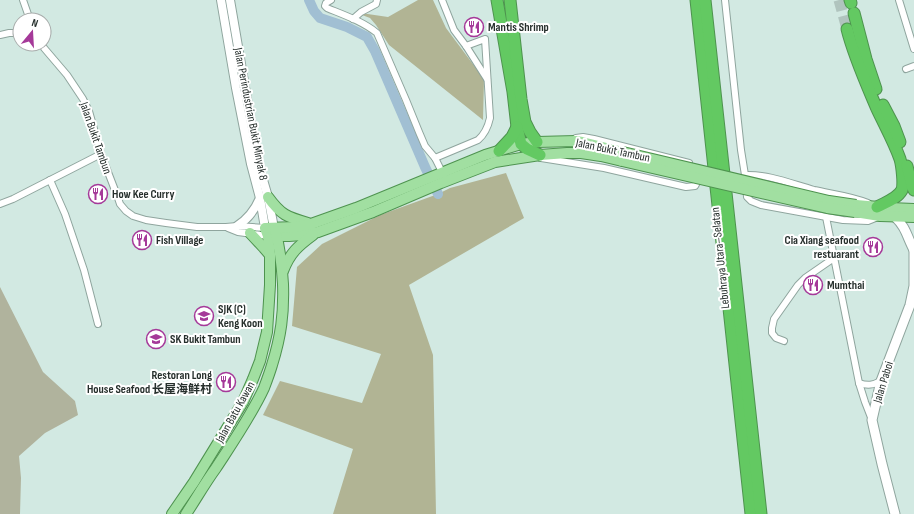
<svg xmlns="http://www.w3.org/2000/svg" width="914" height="514" font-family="'Sofia Sans Condensed','Noto Sans SC',sans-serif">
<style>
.green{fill:#b0b39d}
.forest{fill:#b1b494}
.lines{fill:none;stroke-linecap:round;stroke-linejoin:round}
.river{stroke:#a1bfd3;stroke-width:10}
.motorway-tunnel{stroke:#b0c4be;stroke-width:11;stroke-dasharray:11 5.5;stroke-linecap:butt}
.minor-casing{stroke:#8fa59e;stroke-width:8}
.tertiary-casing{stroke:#8fa59e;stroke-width:10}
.secondary-casing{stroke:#8fa59e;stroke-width:11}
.primary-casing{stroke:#4e934f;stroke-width:12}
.motorway-casing{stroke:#4e934f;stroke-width:13}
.minor{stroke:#fff;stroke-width:6}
.tertiary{stroke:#fff;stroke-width:8}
.secondary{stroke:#fff;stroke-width:9}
.primary{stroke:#a1dfa1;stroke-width:10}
.motorway{stroke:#63c962;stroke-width:11}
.primary-bridge-casing{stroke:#4e934f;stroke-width:12;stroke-linecap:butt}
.primary-bridge{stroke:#a1dfa1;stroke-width:10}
.labels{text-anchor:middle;stroke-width:4;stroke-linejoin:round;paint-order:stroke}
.poi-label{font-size:12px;font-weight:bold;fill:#262f2c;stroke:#fff;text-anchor:start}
.street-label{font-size:12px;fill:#262f2c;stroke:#fff}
</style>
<rect width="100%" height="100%" fill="#d2e9e2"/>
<polygon class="green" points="0,287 43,372 75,401 78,415 45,433 19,456 21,478 20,514 0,514"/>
<g class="forest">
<polygon points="418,0 433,0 446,28 484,79 483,120 389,45 376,25 370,18 354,12 388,17"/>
<polygon points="506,173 524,218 409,285 433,355 436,514 333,514 353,449 263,415 280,381 362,403 381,354 292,326 297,267 322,244 380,215 438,194 450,188"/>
</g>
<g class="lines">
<polyline class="river" points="309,0 314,11 320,18 347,27 367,37 375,51 425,167 438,194"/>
<polyline class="motorway-tunnel" points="839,0 847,29"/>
<g class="minor-casing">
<g id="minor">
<polyline points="23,0 30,20"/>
<path d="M331 0 326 3 325 6 327 8C344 15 362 21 377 33L406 100 419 132 425 146 435 158 443 174"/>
<polyline points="442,0 454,30 466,46 487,79"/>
<polyline points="725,0 741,150 745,175"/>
<polyline points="899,0 914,49"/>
<polyline points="353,19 361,12 376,4 377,0"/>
<polyline points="0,35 9,33 20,33"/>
<polyline points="42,44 44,48 67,75 83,99 89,111 101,154 118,198 120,204 126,211 133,216 146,220 166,223 197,227 226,227 237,226 265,228"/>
<polyline points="906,69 914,66"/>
<polyline points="576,138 583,137 594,139 689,163"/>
<path d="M435 158 478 140C485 134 488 127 490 118L485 39 466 46"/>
<polyline points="541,158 604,168 686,187 695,186 700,177"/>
<polyline points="50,180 65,214 84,270 98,324"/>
<path d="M868 203C851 196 832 194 814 190 792 184 768 174 745 175L747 197 751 201 761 205 843 220 868 221 878 217"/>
<polyline points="0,204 13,199 101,154"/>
<polyline points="826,217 859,383 865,402 872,420"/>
<polyline points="228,228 238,232 268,236"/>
<polyline points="784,341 776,338 772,333 772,328 774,319 798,285 805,278 834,258"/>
<path d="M859 383C868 386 873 385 881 381"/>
</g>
</g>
<g class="tertiary-casing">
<g id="tertiary">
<polyline points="221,0 236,88 251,164 260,198 265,228"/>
<polyline points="230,0 258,163 268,197 274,228"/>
<path d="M237 226C248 219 255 210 260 198"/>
</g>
</g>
<g class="secondary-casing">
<g id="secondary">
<path d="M895 217C906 227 907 237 914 250"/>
<polyline points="895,514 882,464 872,420 881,381 910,305 914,286 914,249"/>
</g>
</g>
<g class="primary-casing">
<g id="primary">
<path d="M268 197C281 215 287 217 308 223"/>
<polyline points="856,205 890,208 914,209"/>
<polyline points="855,212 880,216 914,217"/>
<polyline points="250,233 264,248 270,255"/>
<polyline points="268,236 289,236 302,235 318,232 373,212 441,183 495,162 540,155 567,153 581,153 601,156 622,161"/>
<path d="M283 271C290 253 298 246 313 235"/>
<polyline points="172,514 194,482 243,402 253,379 260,361 267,332 270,285 270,255 268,236 265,228 296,227 311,224 356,208 485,155 521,144 537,142 576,141 582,142 623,152"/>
<path d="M186 514C196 499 205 483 216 468 233 442 251 416 264 388 267 380 270 372 272 365 281 336 284 314 283 284 282 266 280 248 275 230"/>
</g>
</g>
<g class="motorway-casing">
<g id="motorway">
<polyline points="497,0 513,92 517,127 521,144 527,149 540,155"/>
<polyline points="510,0 521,99 525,122 530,132 537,142"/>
<polyline points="696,0 751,514"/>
<polyline points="705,0 761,514"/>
<polyline points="850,0 851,3"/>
<polyline points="854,13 866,59 876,89"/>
<path d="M847 29C854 57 866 83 877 109 885 126 894 142 900 159 902 166 904 184 902 190 897 199 886 202 877 207"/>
<polyline points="883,105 894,126 900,142"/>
<polyline points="499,151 512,137 517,127"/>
<polyline points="907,166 912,186 914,190"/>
</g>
</g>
<use href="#minor" class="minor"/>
<use href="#tertiary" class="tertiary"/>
<use href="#secondary" class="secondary"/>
<use href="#primary" class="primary"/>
<use href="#motorway" class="motorway"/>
<g class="primary-bridge-casing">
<g id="primary-bridge">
<polyline points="623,152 829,201 856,205"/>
<polyline points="622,161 827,208 855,212"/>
</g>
</g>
<use href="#primary-bridge" class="primary-bridge"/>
</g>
<defs>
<g id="restaurant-ring" transform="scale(1)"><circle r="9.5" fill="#fff" stroke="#a53999" stroke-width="1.5"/><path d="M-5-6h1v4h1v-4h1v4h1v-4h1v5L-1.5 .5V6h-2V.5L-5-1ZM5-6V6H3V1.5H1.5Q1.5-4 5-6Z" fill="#a53999"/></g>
<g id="school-ring" transform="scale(1)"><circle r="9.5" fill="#fff" stroke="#a53999" stroke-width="1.5"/><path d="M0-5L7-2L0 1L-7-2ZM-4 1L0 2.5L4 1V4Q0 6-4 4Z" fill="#a53999"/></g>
</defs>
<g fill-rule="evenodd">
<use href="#restaurant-ring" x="474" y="27"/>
<use href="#restaurant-ring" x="98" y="194"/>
<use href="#restaurant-ring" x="142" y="240"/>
<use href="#restaurant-ring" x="873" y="247"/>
<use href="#restaurant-ring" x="813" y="285"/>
<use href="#school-ring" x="204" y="316"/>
<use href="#school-ring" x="156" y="339"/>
<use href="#restaurant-ring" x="226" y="382"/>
</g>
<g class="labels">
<g class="poi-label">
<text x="488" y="31">Mantis Shrimp</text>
<text x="112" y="198">How Kee Curry</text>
<text x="156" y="244">Fish Village</text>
<text x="859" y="244" text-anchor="end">Cia Xiang seafood<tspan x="859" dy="14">restuarant</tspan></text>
<text x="827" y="289">Mumthai</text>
<text x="218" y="313">SJK (C)<tspan x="218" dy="14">Keng Koon</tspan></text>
<text x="170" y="343">SK Bukit Tambun</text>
<text x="212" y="379" text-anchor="end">Restoran Long<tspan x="212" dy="14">House Seafood 长屋海鲜村</tspan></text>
</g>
<g class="street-label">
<text transform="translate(251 114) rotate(79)" y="4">Jalan Perindustrian Bukit Minyak 8</text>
<text transform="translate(96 138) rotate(71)" y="4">Jalan Bukit Tambun</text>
<text transform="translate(613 150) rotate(12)" y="4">Jalan Bukit Tambun</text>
<text transform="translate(720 258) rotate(-96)" y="4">Lebuhraya Utara–Selatan</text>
<text transform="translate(883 382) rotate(-73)" y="4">Jalan Paboi</text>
<text transform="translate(235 412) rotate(-61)" y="4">Jalan Batu Kawan</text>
</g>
</g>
<g transform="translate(32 32) rotate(18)"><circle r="19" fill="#ffffff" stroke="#a8acab"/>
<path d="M0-3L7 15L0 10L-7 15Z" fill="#a53999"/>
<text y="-6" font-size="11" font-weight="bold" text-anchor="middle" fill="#262f2c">N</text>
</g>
</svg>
